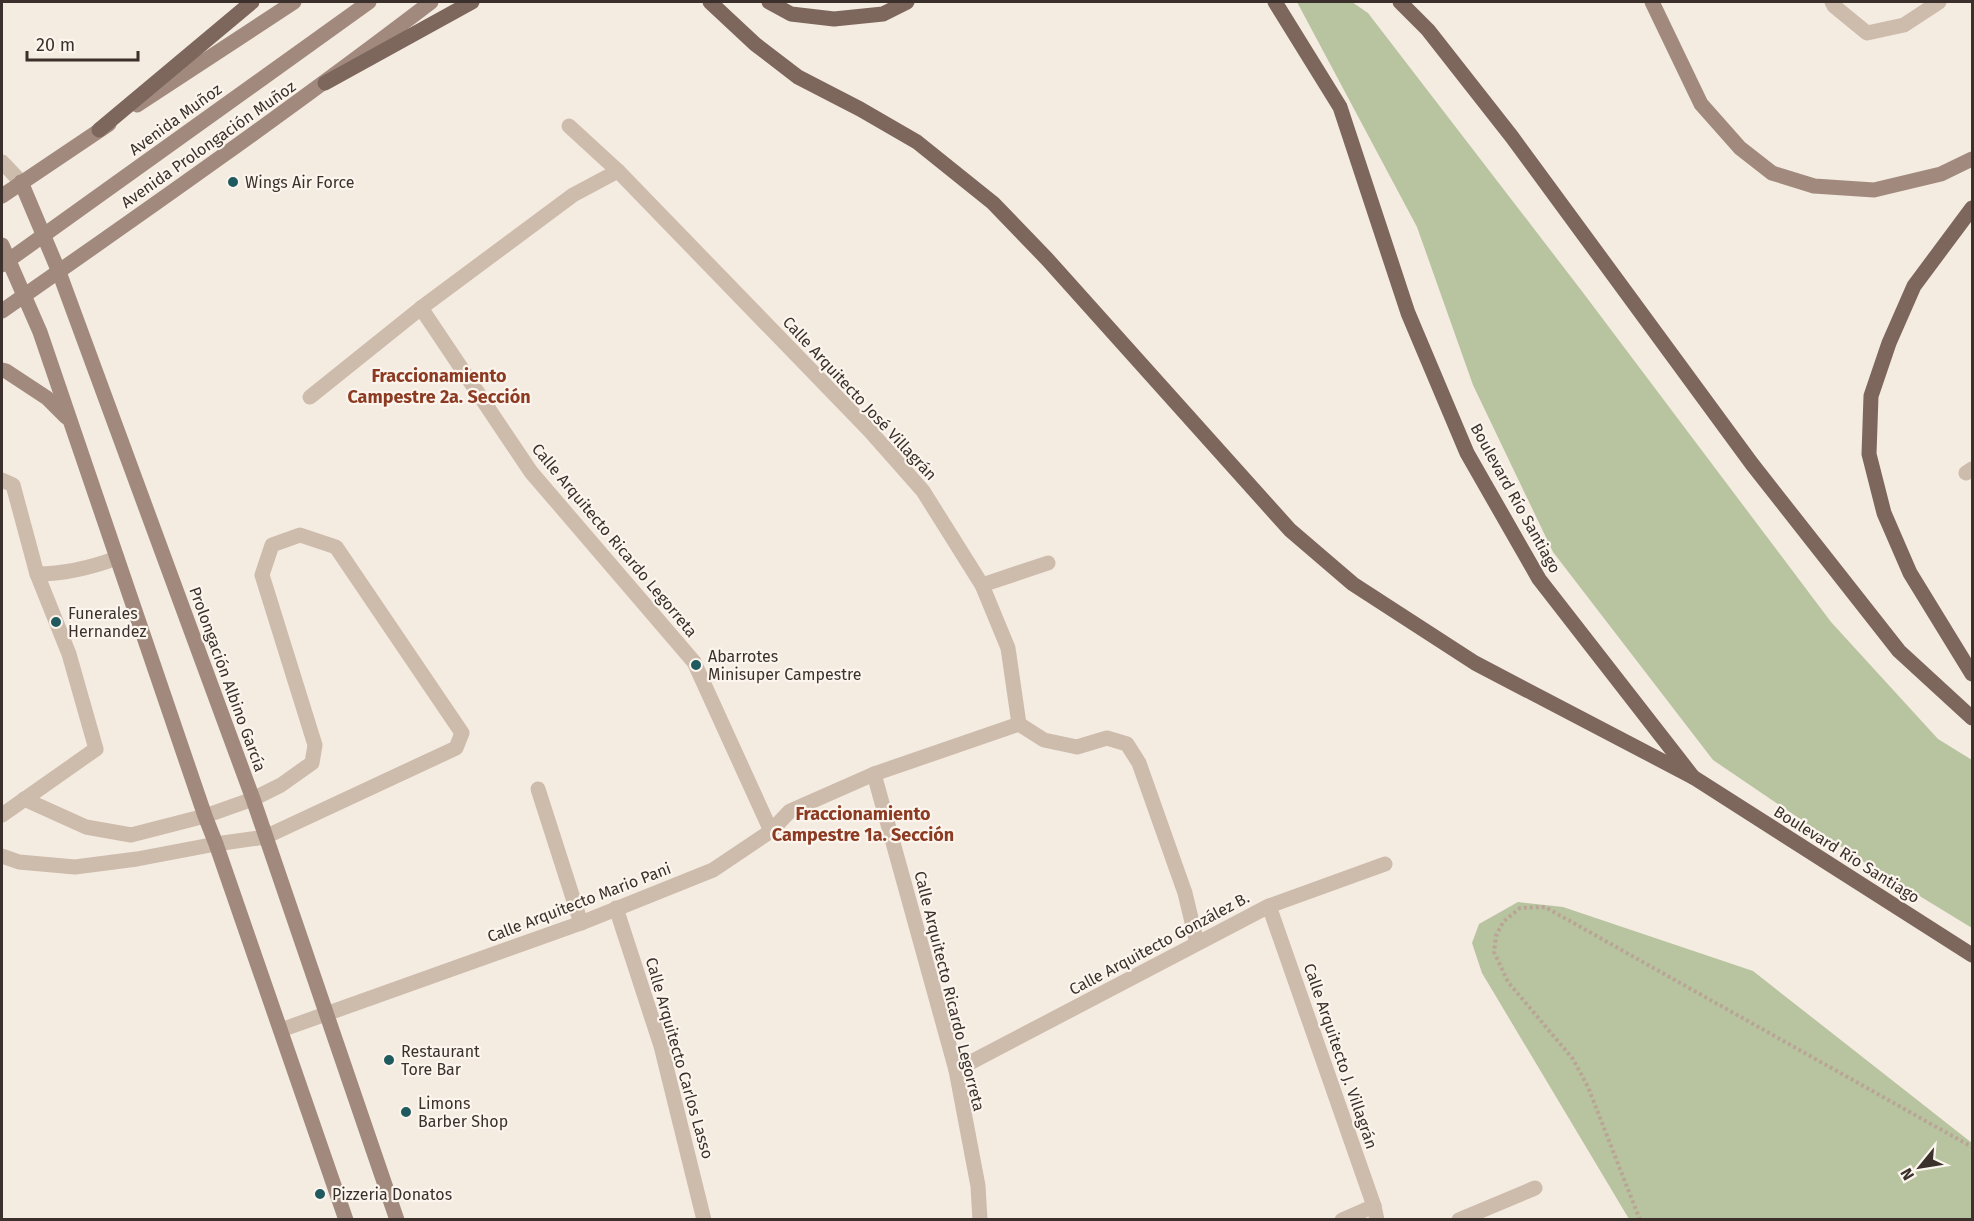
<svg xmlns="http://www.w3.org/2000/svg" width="1974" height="1221" font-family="'Fira Sans',sans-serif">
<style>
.green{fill:#b8c4a0}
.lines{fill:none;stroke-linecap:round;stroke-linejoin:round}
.path{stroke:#b9a596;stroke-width:4;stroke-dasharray:3 3;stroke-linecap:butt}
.lane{stroke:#cdbbac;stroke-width:15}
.street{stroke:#cdbbac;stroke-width:15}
.secondary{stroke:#a18a7d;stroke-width:15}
.primary{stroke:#7d675c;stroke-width:15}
.secondary-bridge{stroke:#a18a7d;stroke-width:15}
.poi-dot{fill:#1f5a5e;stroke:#fbf5ee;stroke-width:2}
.labels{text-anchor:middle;stroke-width:4.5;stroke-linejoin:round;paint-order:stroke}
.street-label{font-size:16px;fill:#3b302b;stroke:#fbf5ee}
.poi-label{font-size:16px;fill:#3b302b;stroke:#fbf5ee;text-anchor:start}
.neighbourhood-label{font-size:18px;font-weight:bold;fill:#8c3b22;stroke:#fbf5ee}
</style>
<rect width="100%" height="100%" fill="#f4ebe1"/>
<g class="green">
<polygon points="1297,2 1352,2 1368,13 1581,290 1831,622 1938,739 1972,760 1972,928 1859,859 1713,760 1553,552 1473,385 1417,227"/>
<polygon points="1518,902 1563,907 1753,971 1972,1143 1972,1219 1629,1219 1482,973 1472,943 1479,924"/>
</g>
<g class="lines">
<polyline class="path" points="1640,1220 1588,1087 1573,1059 1508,982 1494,952 1496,936 1503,922 1520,908 1545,907 1972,1147"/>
<g class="lane">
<polyline points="2,480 13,485 37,574 69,654 96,749 2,815"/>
<path d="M37 574C66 574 90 568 117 558"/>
<polyline points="2,856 19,862 75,867 137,859 216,844 265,837 456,748 462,733 336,547 300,535 272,545 262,575 315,745 312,763 281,785 253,799 205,816 131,835 86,827 24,799"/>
</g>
<g class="street">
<polyline points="1832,2 1834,6 1867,33 1904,25 1939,2"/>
<polyline points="569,126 618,171 870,431 923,491 982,585 1008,648 1019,724 1044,740 1077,747 1107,738 1127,744 1139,763 1185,893 1197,943"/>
<polyline points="2,162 21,182"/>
<polyline points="421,308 531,472 694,662 771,831"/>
<polyline points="310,397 421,308 573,195 618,171"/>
<polyline points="1966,473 1972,469"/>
<polyline points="982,585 1048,563"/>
<polyline points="874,774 956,1070 978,1186 980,1220"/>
<polyline points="538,789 581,923"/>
<polyline points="1269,906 1374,1206 1377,1220"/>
<polyline points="616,908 661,1046 704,1220"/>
<polyline points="281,1030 581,923 713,870 771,831 790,811 874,774 1019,724"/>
<polyline points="956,1070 1269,906 1385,864"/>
<polyline points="1342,1220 1374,1206"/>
<polyline points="1459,1220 1535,1188"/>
</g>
<g class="secondary">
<polyline points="1652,2 1701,104 1740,148 1772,173 1814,186 1874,190 1941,174 1972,159"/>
<polyline points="137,105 294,2"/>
<polyline points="21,182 59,272 253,799 397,1220"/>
<polyline points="2,196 109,124"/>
<polyline points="2,245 40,332 205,816 216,844 346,1220"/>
<path d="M2 311C147 210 291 109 431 2"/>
<polyline points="2,370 6,371 47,398 66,417"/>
</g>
<g class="primary">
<polyline points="710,2 755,44 798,77 860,109 917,142 993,203 1047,259 1290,530 1353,584 1475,663 1693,777"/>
<polyline points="769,2 791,14 834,19 883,14 907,2"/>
<polyline points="1275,2 1340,107 1408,313 1467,453 1539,579 1693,777 1972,955"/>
<polyline points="1400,2 1428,30 1512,137 1752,464 1899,651 1972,718"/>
<polyline points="325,83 472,2"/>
<polyline points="99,130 252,2"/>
<polyline points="1972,208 1914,286 1889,343 1871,396 1869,454 1884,513 1910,573 1972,674"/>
</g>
<polyline class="secondary-bridge" points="2,265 369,2"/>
</g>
<g class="poi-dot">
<circle cx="233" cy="182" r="6"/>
<circle cx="56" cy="622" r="6"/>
<circle cx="696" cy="665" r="6"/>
<circle cx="389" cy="1060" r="6"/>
<circle cx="406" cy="1112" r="6"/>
<circle cx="320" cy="1194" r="6"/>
</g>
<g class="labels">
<g class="street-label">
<text transform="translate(175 119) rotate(-36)" y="6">Avenida Muñoz</text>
<text transform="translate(208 144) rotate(-35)" y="6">Avenida Prolongación Muñoz</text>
<text transform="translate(860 398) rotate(47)" y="6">Calle Arquitecto José Villagrán</text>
<text transform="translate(1516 498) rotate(61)" y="6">Boulevard Río Santiago</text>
<text transform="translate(615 540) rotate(50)" y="6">Calle Arquitecto Ricardo Legorreta</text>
<text transform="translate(228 679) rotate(70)" y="6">Prolongación Albino García</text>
<text transform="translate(1847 854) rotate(32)" y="6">Boulevard Río Santiago</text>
<text transform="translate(579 902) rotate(-21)" y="6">Calle Arquitecto Mario Pani</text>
<text transform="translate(1159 943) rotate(-28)" y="6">Calle Arquitecto González B.</text>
<text transform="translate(950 991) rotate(76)" y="6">Calle Arquitecto Ricardo Legorreta</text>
<text transform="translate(1341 1056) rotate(71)" y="6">Calle Arquitecto J. Villagrán</text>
<text transform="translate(680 1058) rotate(74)" y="6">Calle Arquitecto Carlos Lasso</text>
</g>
<g class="poi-label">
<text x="245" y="188">Wings Air Force</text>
<text x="68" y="619">Funerales<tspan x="68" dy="18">Hernandez</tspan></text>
<text x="708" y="662">Abarrotes<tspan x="708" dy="18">Minisuper Campestre</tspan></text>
<text x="401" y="1057">Restaurant<tspan x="401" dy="18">Tore Bar</tspan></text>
<text x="418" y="1109">Limons<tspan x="418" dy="18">Barber Shop</tspan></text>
<text x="332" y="1200">Pizzeria Donatos</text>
</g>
<g class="neighbourhood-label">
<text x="439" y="382">Fraccionamiento<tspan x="439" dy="21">Campestre 2a. Sección</tspan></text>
<text x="863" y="820">Fraccionamiento<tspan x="863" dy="21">Campestre 1a. Sección</tspan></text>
</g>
</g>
<rect width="1974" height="1221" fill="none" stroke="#3b302b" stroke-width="6"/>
<g transform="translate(1920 1167) rotate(240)" stroke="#fbf5ee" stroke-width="4.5" paint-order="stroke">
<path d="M0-4.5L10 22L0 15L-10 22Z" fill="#3b302b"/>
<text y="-9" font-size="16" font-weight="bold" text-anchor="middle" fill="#3b302b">N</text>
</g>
<path d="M27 51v9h111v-9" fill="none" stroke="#3b302b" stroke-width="3"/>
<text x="36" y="51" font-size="18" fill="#3b302b" stroke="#fbf5ee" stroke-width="4.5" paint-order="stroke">20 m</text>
</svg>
